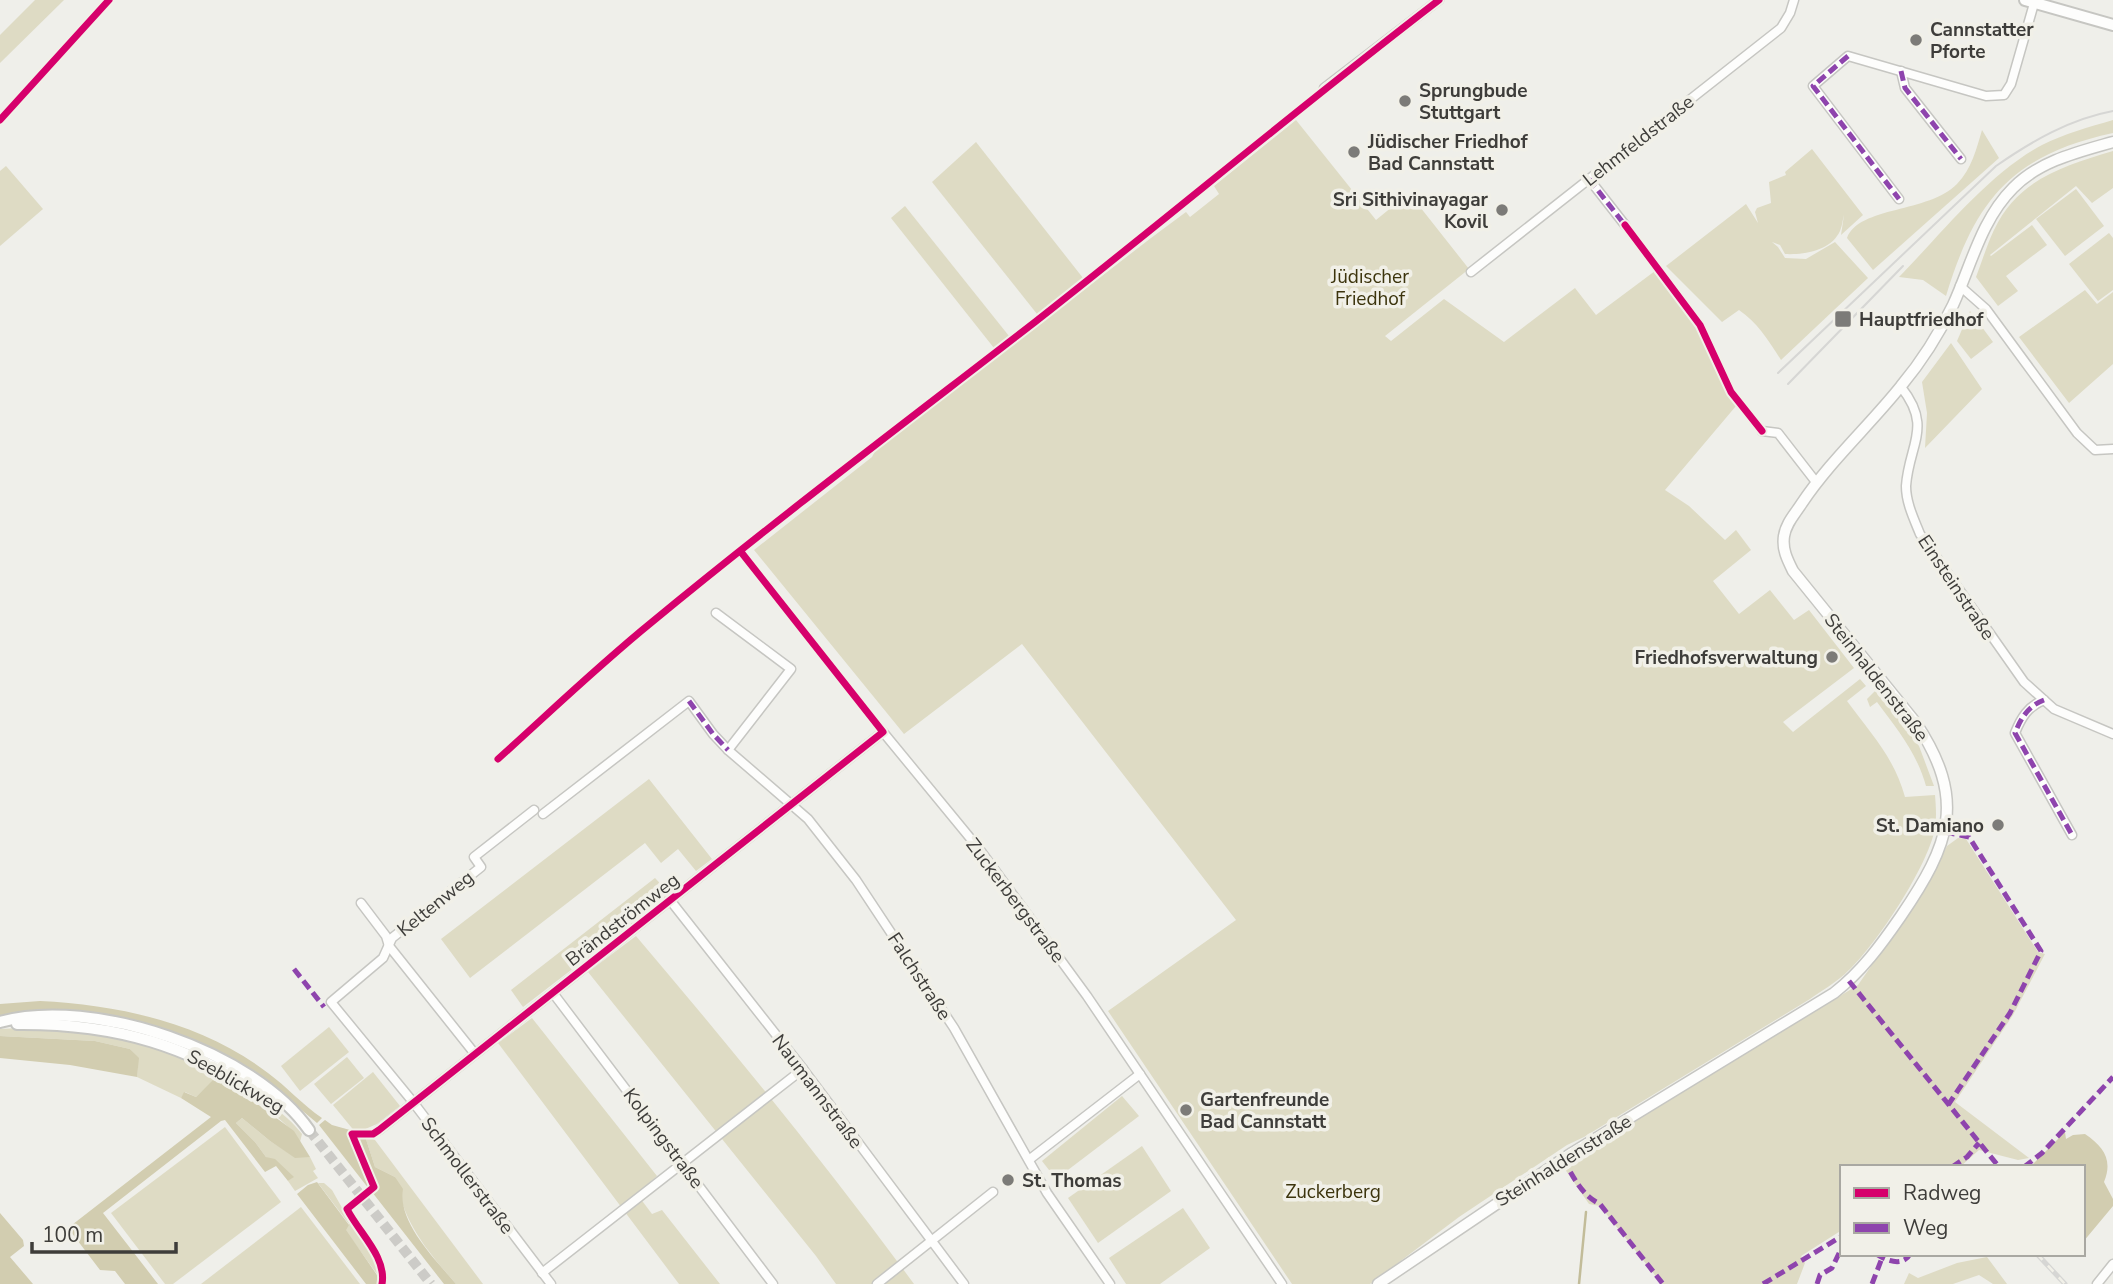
<svg xmlns="http://www.w3.org/2000/svg" width="2113" height="1284" font-family="'Nunito Sans',sans-serif">
<style>
.green{fill:#dedbc4}
.forest{fill:#d2cdb0}
.lines{fill:none;stroke-linecap:round;stroke-linejoin:round}
.stream{stroke:#c2bc99;stroke-width:2.5}
.secondary-tunnel{stroke:#cccbc7;stroke-width:10;stroke-dasharray:10 5;stroke-linecap:butt}
.minor-casing{stroke:#c6c6c2;stroke-width:11}
.tertiary-casing{stroke:#c6c6c2;stroke-width:13}
.secondary-casing{stroke:#c6c6c2;stroke-width:14}
.minor{stroke:#fdfdfc;stroke-width:8}
.tertiary{stroke:#fdfdfc;stroke-width:10}
.secondary{stroke:#fdfdfc;stroke-width:10}
.tram{stroke:#d6d6d4;stroke-width:2}
.rail-casing{stroke:#d6d6d4;stroke-width:5}
.rail{stroke:#f1f0e8;stroke-width:2.5;stroke-dasharray:8;stroke-linecap:butt}
.quiet{stroke:#8e44ad;stroke-width:5;stroke-dasharray:10 5;stroke-linecap:butt}
.cycleway-casing{stroke:#f1f0e8;stroke-width:11}
.cycleway{stroke:#d6006c;stroke-width:7}
.poi-dot{fill:#7c7b78;stroke:#f1f0e8;stroke-width:2.5}
.labels{text-anchor:middle;stroke-width:7;stroke-linejoin:round;paint-order:stroke}
.poi-label{font-size:19px;font-weight:bold;fill:#3e3d3a;stroke:#f1f0e8;text-anchor:start}
.street-label{font-size:19px;fill:#3e3d3a;stroke:#f1f0e8}
.park-label{font-size:19px;fill:#3c340d;stroke:#f1f0e8}
</style>
<rect width="100%" height="100%" fill="#efefea"/>
<g class="green">
<polygon points="35,0 64,0 0,63 0,35"/>
<path d="M1296 120 1376 220 1409 193 1469 269 1385 336 1391 341 1444 299 1504 342 1575 288 1596 315 1655 271 1702 334 1727 391 1736 406 1665 490 1689 506 1725 540 1736 530 1751 550 1713 581 1739 614 1770 590 1794 620 1809 610 1854 668 1783 722 1793 732 1860 679 1866 686 1847 701C1871 734 1894 757 1905 797L1935 795C1936 807 1937 821 1934 833 1924 872 1875 947 1845 974 1835 983 1821 991 1810 999L1584 1137 1567 1145 1459 1217 1370 1284H1292L1108 1011 1236 920 1022 644 904 734 754 550 872 457 875 451 1151 238 1186 212 1190 217 1219 194 1214 186Z"/>
<path d="M2113 120V133C2012 155 1975 200 1946 296L1923 280 1899 277C1941 234 1989 173 2042 145 2064 134 2089 127 2113 120Z"/>
<path d="M1982 130 1999 158 1873 270 1847 238C1859 206 1929 213 1957 184 1972 168 1976 150 1982 130Z"/>
<polygon points="976,142 1083,278 1037,314 932,182"/>
<path d="M1812 149 1863 215 1841 235 1844 215C1842 222 1842 230 1837 236 1827 251 1802 255 1785 254L1780 245 1772 242 1778 247 1785 258 1806 259 1835 242 1868 278 1781 360C1768 340 1758 323 1739 310L1722 322 1666 266 1746 204 1758 223 1755 212 1757 208 1771 203 1769 182 1786 175 1785 172Z"/>
<path d="M2113 151V188L2092 203 2076 186 1990 255 1991 256 2032 225 2047 245 2006 276 2018 291 1998 306 1976 277C1982 261 1987 245 1994 230 2018 179 2064 166 2113 151Z"/>
<polygon points="6,166 43,209 0,246 0,171"/>
<polygon points="2076,189 2104,226 2065,256 2036,219"/>
<polygon points="905,206 1009,336 994,348 891,218"/>
<polygon points="2109,233 2113,238 2113,290 2098,301 2069,264"/>
<polygon points="2085,290 2097,304 2113,292 2113,364 2069,403 2019,337"/>
<polygon points="1970,311 1993,342 1971,359 1957,341"/>
<polygon points="1951,343 1982,389 1925,448 1927,413 1922,382"/>
<path d="M1875 691H1878L1919 746 1934 786H1926C1917 753 1897 729 1877 702L1870 707 1867 699Z"/>
<polygon points="649,779 712,859 696,871 678,849 661,863 645,843 470,978 441,939"/>
<polygon points="1958,838 1966,839 2038,952 2045,954 2013,1015 1955,1102 2029,1158 2018,1160 1979,1150 1960,1167 1842,1167 1842,1230 1801,1256 1805,1263 1797,1284 1662,1284 1600,1206 1589,1204 1562,1165 1858,985 1926,887 1947,846"/>
<polygon points="655,878 670,894 523,1007 511,990"/>
<path d="M636 936C732 1049 826 1164 914 1284H836L816 1256 588 972Z"/>
<polygon points="532,1018 657,1176 637,1194 652,1214 662,1210 720,1284 679,1284 498,1043"/>
<polygon points="329,1027 349,1052 300,1091 281,1066"/>
<path d="M20 1028C43 1029 67 1029 90 1031 147 1038 201 1060 249 1090 269 1103 288 1116 302 1134L300 1142C283 1114 242 1093 214 1080L196 1097 185 1092 181 1098 137 1077 138 1058 130 1049 95 1041 0 1036V1029Z"/>
<polygon points="347,1057 364,1078 331,1104 314,1084"/>
<polygon points="373,1072 400,1106 377,1124 356,1133 333,1105"/>
<polygon points="1122,1096 1139,1116 1056,1179 1042,1161"/>
<polygon points="242,1118 270,1141 295,1157 310,1157 316,1169 313,1171 318,1178 295,1191 288,1181 293,1177 266,1157 255,1142 236,1123"/>
<polygon points="225,1127 281,1202 173,1284 165,1284 111,1213"/>
<path d="M365 1136 375 1140 483 1284H456C425 1248 405 1225 395 1177L375 1167Z"/>
<polygon points="1142,1146 1171,1191 1098,1243 1068,1198"/>
<polygon points="318,1183 324,1183 332,1190 354,1229 376,1257 381,1266 380,1284 377,1284 377,1274 345,1230 349,1224"/>
<polygon points="301,1207 360,1284 201,1284"/>
<polygon points="1183,1208 1210,1248 1160,1284 1126,1284 1109,1258"/>
<polygon points="1987,1257 2007,1284 1993,1284 1979,1275 1953,1284 1904,1284 1909,1273 1918,1278 1957,1263"/>
</g>
<g class="forest">
<path d="M40 1001C120 1005 203 1023 268 1073 287 1087 303 1105 322 1118L317 1123 280 1092 221 1056 0 1018V1004Z"/>
<polygon points="0,1036 95,1041 130,1049 139,1058 137,1077 70,1065 0,1058"/>
<polygon points="213,1080 245,1095 294,1131 310,1157 295,1158 270,1141 242,1118 236,1123 255,1142 266,1157 275,1159 294,1177 288,1181 276,1166 265,1172 225,1120 221,1121 103,1213 158,1284 125,1284 115,1271 100,1270 68,1228 211,1117 181,1098 184,1092 196,1097"/>
<polygon points="325,1120 332,1125 350,1130 372,1187 369,1189 319,1125"/>
<path d="M2065 1132 2066 1139 2073 1135 2085 1134C2104 1147 2113 1160 2104 1182L2113 1199V1206L2083 1242V1167H2030Z"/>
<path d="M365 1136 375 1167 395 1177 403 1189C397 1222 436 1260 456 1284H444L372 1192 376 1187 356 1138Z"/>
<polygon points="317,1182 349,1225 346,1230 377,1275 377,1284 366,1284 297,1194 308,1185"/>
<polygon points="0,1213 23,1240 24,1246 10,1257 33,1284 0,1284"/>
</g>
<g class="lines">
<polyline class="stream" points="1579,1284 1586,1212"/>
<polyline class="secondary-tunnel" points="309,1130 431,1284"/>
<g class="minor-casing">
<g id="minor">
<polyline points="1901,71 1905,88 1961,159"/>
<polyline points="1324,88 1439,0"/>
<polyline points="1589,179 1625,225"/>
<polyline points="1899,199 1813,86 1848,56 1986,96 2004,95 2011,84 2035,0"/>
<polyline points="1471,272 1781,28 1790,13 1794,0"/>
<polyline points="1960,286 1986,309 2077,433 2095,450 2113,449"/>
<path d="M1901 387C1933 427 1909 444 1906 486 1906 503 1914 519 1920 534L2024 682 2054 709 2113 734"/>
<polyline points="1762,431 1778,433 1816,482"/>
<polyline points="716,613 791,669 728,750"/>
<path d="M2044 700C2028 706 2021 718 2015 733L2072 835"/>
<polyline points="534,810 474,857 481,867 392,938 383,958 331,1002 413,1102 551,1284"/>
<polyline points="543,814 689,701 713,734 728,750 808,819 856,880 954,1028 1047,1193 1110,1284"/>
<polyline points="670,900 803,1069 964,1284"/>
<polyline points="361,903 386,936 389,946 475,1054"/>
<polyline points="553,993 773,1284"/>
<polyline points="379,1130 883,732 980,850 1087,996 1282,1284"/>
<polyline points="1030,1159 1140,1074"/>
<polyline points="542,1273 803,1069"/>
<polyline points="877,1284 993,1192"/>
<polyline points="2097,1284 2113,1264"/>
</g>
</g>
<g class="tertiary-casing">
<path id="tertiary" d="M1378 1284 1572 1153 1834 993C1862 971 1881 945 1901 916 1950 844 1967 800 1916 723L1793 571C1787 559 1782 549 1784 536 1786 523 1795 514 1802 503 1830 461 1869 426 1901 386 1922 361 1939 334 1953 305 1971 266 1981 220 2013 188 2039 161 2078 152 2113 142"/>
</g>
<g class="secondary-casing">
<g id="secondary">
<polyline points="2025,0 2113,25"/>
<path d="M0 1022C93 996 254 1051 309 1130"/>
<path d="M17 1024C118 1023 189 1046 272 1100"/>
</g>
</g>
<use href="#minor" class="minor"/>
<use href="#tertiary" class="tertiary"/>
<use href="#secondary" class="secondary"/>
<g class="tram">
<path d="M1778 373 1996 166C2032 141 2070 119 2113 111"/>
<polyline points="1788,384 1903,266"/>
</g>
<g class="rail-casing">
<polyline id="rail" points="2037,1254 2065,1284"/>
</g>
<use href="#rail" class="rail"/>
<g class="quiet">
<polyline points="1848,56 1813,86 1899,199"/>
<polyline points="1901,71 1905,88 1961,159"/>
<polyline points="1589,179 1628,229"/>
<path d="M2044 700C2028 706 2021 718 2015 733L2072 835"/>
<polyline points="689,701 713,734 728,750"/>
<polyline points="1945,832 1969,837 2041,951 2010,1013 1948,1105"/>
<polyline points="294,969 324,1007"/>
<polyline points="1849,981 1999,1167"/>
<path d="M1563 1159C1573 1176 1581 1195 1600 1204L1663 1284"/>
<polyline points="1952,1167 1967,1157 1979,1143"/>
<polyline points="2024,1167 2042,1153 2113,1077"/>
<path d="M1876 1254C1887 1261 1903 1267 1910 1254"/>
<polyline points="1763,1284 1842,1236"/>
<polyline points="1817,1284 1820,1275 1832,1268 1842,1247"/>
<polyline points="1872,1284 1882,1258"/>
</g>
<g class="cycleway-casing">
<g id="cycleway">
<polyline points="0,120 109,0"/>
<polyline points="1625,225 1700,325 1731,392 1762,431"/>
<path d="M498 759C549 713 599 665 652 622 777 519 907 421 1035 322 1170 216 1302 105 1439 0"/>
<path d="M382 1284C387 1257 359 1233 347 1209L374 1187 352 1134H373L379 1130 883 732 741 552"/>
</g>
</g>
<use href="#cycleway" class="cycleway"/>
</g>
<g class="poi-dot">
<circle cx="1916" cy="40" r="7"/>
<circle cx="1405" cy="101" r="7"/>
<circle cx="1354" cy="152" r="7"/>
<circle cx="1502" cy="210" r="7"/>
<rect x="1834" y="310" width="18" height="18" rx="3.5"/>
<circle cx="1832" cy="657" r="7"/>
<circle cx="1998" cy="825" r="7"/>
<circle cx="1186" cy="1110" r="7"/>
<circle cx="1008" cy="1180" r="7"/>
</g>
<g class="labels">
<g class="poi-label">
<text x="1930" y="36">Cannstatter<tspan x="1930" dy="22">Pforte</tspan></text>
<text x="1419" y="97">Sprungbude<tspan x="1419" dy="22">Stuttgart</tspan></text>
<text x="1368" y="148">Jüdischer Friedhof<tspan x="1368" dy="22">Bad Cannstatt</tspan></text>
<text x="1488" y="206" text-anchor="end">Sri Sithivinayagar<tspan x="1488" dy="22">Kovil</tspan></text>
<text x="1859" y="326">Hauptfriedhof</text>
<text x="1818" y="664" text-anchor="end">Friedhofsverwaltung</text>
<text x="1984" y="832" text-anchor="end">St. Damiano</text>
<text x="1200" y="1106">Gartenfreunde<tspan x="1200" dy="22">Bad Cannstatt</tspan></text>
<text x="1022" y="1187">St. Thomas</text>
</g>
<g class="street-label">
<text transform="translate(1638 140) rotate(-38)" y="7">Lehmfeldstraße</text>
<text transform="translate(1957 587) rotate(56)" y="7">Einsteinstraße</text>
<text transform="translate(1877 677) rotate(52)" y="7">Steinhaldenstraße</text>
<text transform="translate(1016 900) rotate(53)" y="7">Zuckerbergstraße</text>
<text transform="translate(435 903) rotate(-39)" y="7">Keltenweg</text>
<text transform="translate(622 919) rotate(-38)" y="7">Brändströmweg</text>
<text transform="translate(920 976) rotate(57)" y="7">Falchstraße</text>
<text transform="translate(236 1081) rotate(30)" y="7">Seeblickweg</text>
<text transform="translate(818 1091) rotate(53)" y="7">Naumannstraße</text>
<text transform="translate(664 1138) rotate(53)" y="7">Kolpingstraße</text>
<text transform="translate(1563 1160) rotate(-32)" y="7">Steinhaldenstraße</text>
<text transform="translate(468 1175) rotate(53)" y="7">Schmollerstraße</text>
</g>
<g class="park-label">
<text x="1370" y="283">Jüdischer<tspan x="1370" dy="22">Friedhof</tspan></text>
<text x="1333" y="1198">Zuckerberg</text>
</g>
</g>
<rect x="1840" y="1165" width="245" height="91" fill="#f1f0e8" stroke="#a9a8a2" stroke-width="2"/>
<rect x="1854" y="1188" width="35" height="10" fill="#d6006c" stroke="#a9a8a2" stroke-width="2"/>
<text x="1903" y="1200" font-size="21" fill="#3e3d3a">Radweg</text>
<rect x="1854" y="1223" width="35" height="10" fill="#8e44ad" stroke="#a9a8a2" stroke-width="2"/>
<text x="1903" y="1235" font-size="21" fill="#3e3d3a">Weg</text>
<path d="M32 1242v10h144v-10" fill="none" stroke="#3e3d3a" stroke-width="3.5"/>
<text x="42" y="1242" font-size="21" fill="#3e3d3a" stroke="#f1f0e8" stroke-width="5" paint-order="stroke">100 m</text>
</svg>
